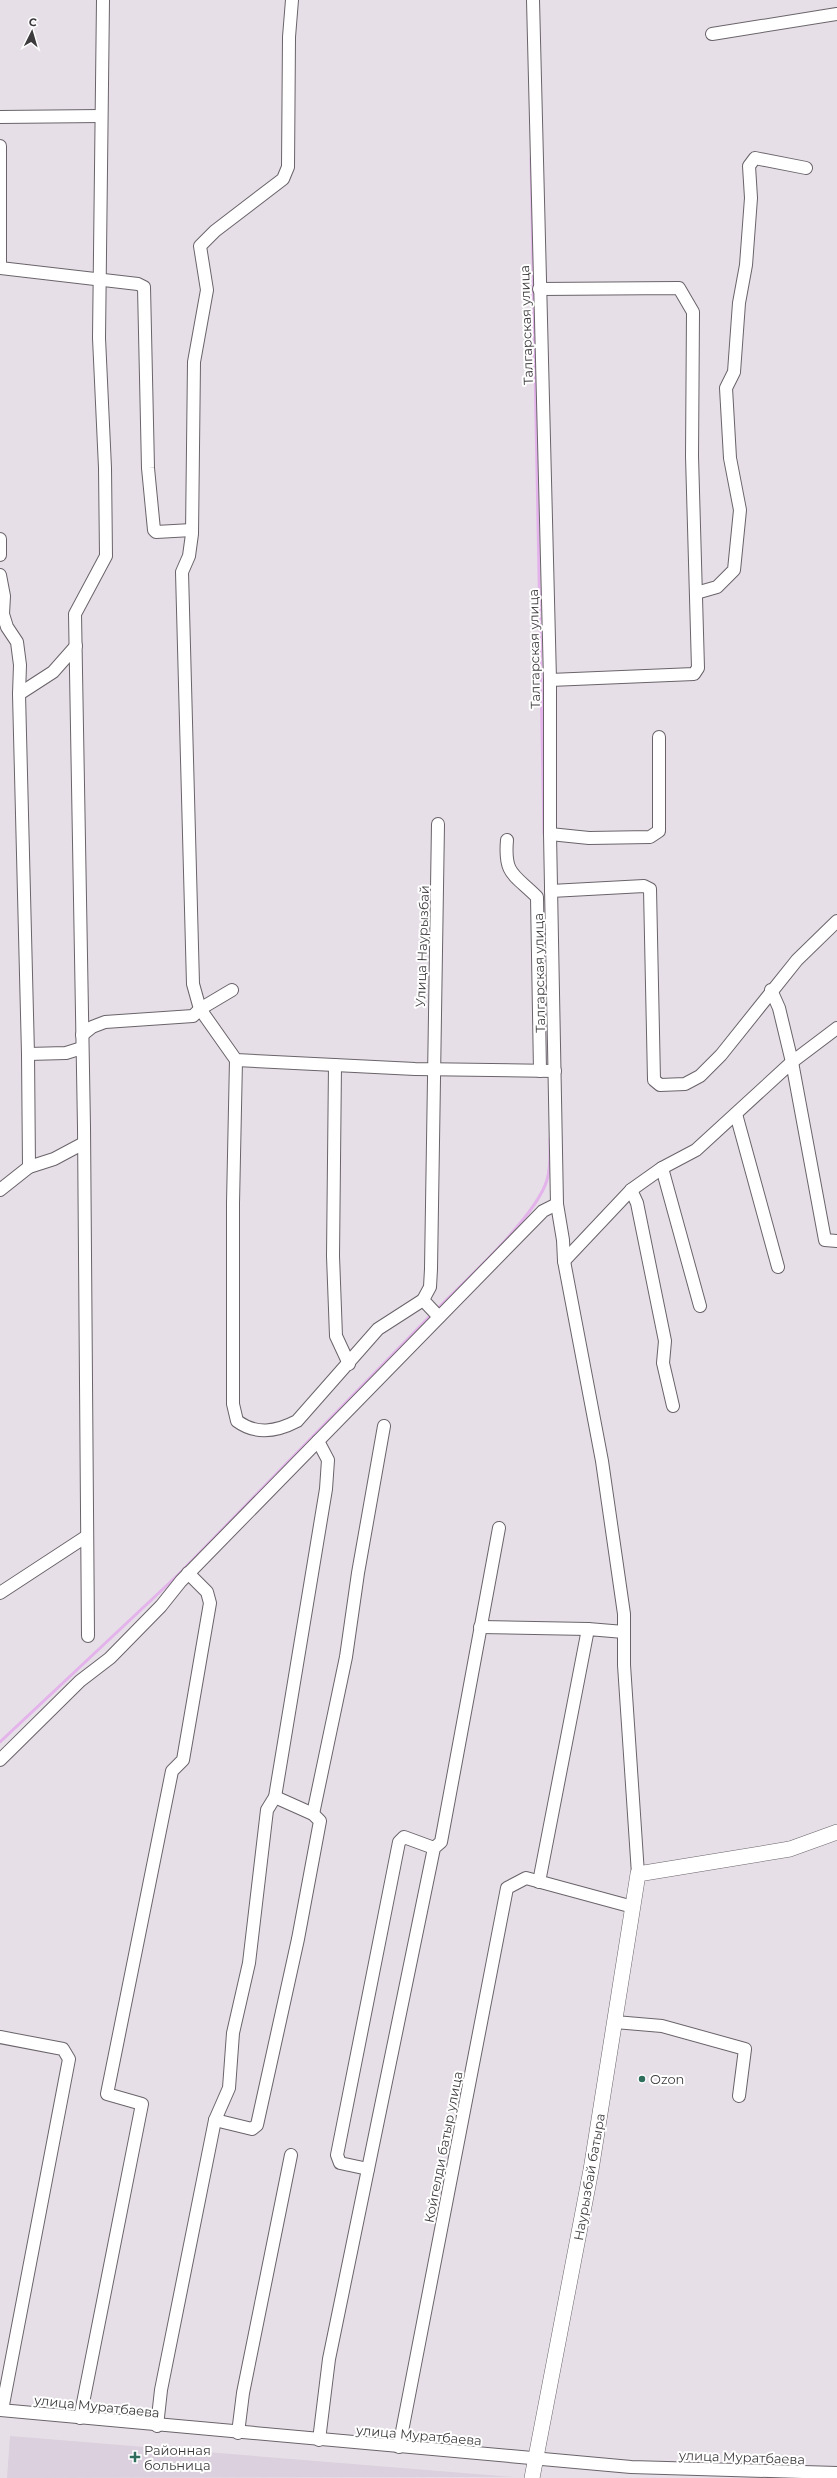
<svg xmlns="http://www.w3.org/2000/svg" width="837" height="2478" font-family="Montserrat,sans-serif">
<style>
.built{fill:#dbd0dd}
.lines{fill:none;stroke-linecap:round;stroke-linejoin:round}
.stream{stroke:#e4b3eb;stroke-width:3}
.minor-casing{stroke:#6a646a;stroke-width:14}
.major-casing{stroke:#6a646a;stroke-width:16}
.minor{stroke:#fff;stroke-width:12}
.major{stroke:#fff;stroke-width:15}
.poi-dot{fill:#2f6e5d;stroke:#fff;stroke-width:1.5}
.labels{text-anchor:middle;stroke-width:4;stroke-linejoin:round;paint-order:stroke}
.street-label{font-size:13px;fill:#3e3b3e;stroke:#fff}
.poi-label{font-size:13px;fill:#3e3b3e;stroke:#fff;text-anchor:start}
</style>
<rect width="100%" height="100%" fill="#e6dfe7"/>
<polygon class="built" points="10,2436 513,2477 7,2478"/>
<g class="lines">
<g class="stream">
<polyline points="531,158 544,834"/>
<path d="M436 1310C465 1281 536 1217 547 1180 551 1167 550 1152 550 1138"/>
<polyline points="0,1742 180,1573 432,1314"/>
</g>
<g class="minor-casing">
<g id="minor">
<polyline points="292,0 289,37 288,167 283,179 215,231 200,246 207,290 194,362 192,534 189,556 182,572 193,984 200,1009 236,1060 415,1069 555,1071"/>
<polyline points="533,0 550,680 550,834 557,1204 563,1240 564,1261 602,1461 624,1614 624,1665 638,1874"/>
<polyline points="712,34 837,14"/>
<polyline points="0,117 101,116"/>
<polyline points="0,146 0,268"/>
<polyline points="0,268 138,284 144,287 148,468 154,530 156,532 192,530"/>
<polyline points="539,289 679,288 693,312 692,456 698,668 694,674 550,680"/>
<polyline points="0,539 0,555"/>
<polyline points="0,575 4,596 3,614 7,627 17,642 20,665 19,694"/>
<polyline points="696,593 717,587 734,570 740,510 730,458 726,388 734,372 739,303 746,265 751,198 749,166 755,158 806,168"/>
<polyline points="438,824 431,1269 430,1287 423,1300 439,1317"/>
<polyline points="550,834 589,838 650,837 659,831 659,737"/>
<path d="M507 840C504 875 514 874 537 897L540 1071"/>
<polyline points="551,891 644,886 650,889 654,1080 660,1085 685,1084 700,1076 721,1055 797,960 837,921"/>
<polyline points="771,990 779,1008 792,1062 837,1028"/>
<polyline points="82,1035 92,1027 105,1022 193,1016 200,1009 232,990"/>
<polyline points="28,1054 66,1053 82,1048"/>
<path d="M236 1060 233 1203V1404L237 1421C256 1435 276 1432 297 1421L378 1329 423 1300"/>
<polyline points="335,1065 333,1256 336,1336 349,1364"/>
<polyline points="736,1114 778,1267"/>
<polyline points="29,1167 54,1159 84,1143"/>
<polyline points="662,1168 700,1306"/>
<polyline points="0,1190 29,1167 28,1054 19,694 53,672 76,646"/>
<polyline points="631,1190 637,1203 665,1341 663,1363 673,1406"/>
<polyline points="564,1261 631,1190 662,1168 696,1150 792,1062 825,1240 837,1241"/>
<polyline points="0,1593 87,1536"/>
<polyline points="480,1627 588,1629"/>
<polyline points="88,1636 84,1127 75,614 106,556 105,468 99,338 103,0"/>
<polyline points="0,1760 80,1681 110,1658 161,1606 181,1581 543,1211 557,1204"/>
<polyline points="313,1814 346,1657 358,1573 384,1426"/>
<polyline points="539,1882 588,1629 624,1632"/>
<polyline points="615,2022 662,2026 745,2049 739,2096"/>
<polyline points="0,2037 63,2049 69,2059 2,2410"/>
<polyline points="215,2120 252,2129 257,2125 298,1939 320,1821 313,1814 275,1797"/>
<polyline points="368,2169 340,2163 337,2155 399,1842 404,1837 434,1848"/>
<polyline points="0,2410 631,2467 837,2473"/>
<polyline points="80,2418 142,2104 107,2094 172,1771 183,1760 210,1603 207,1592 188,1573"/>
<polyline points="157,2426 161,2390 215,2120 229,2088 233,2033 249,1963 267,1810 275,1797 326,1489 328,1460 318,1441"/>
<polyline points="238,2433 243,2393 291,2155"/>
<polyline points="319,2440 329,2359 434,1848 441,1842 499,1528"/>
<polyline points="399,2447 507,1888 526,1878 633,1907"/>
</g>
</g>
<g class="major-casing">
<polyline id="major" points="532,2478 591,2170 638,1874 790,1849 837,1832"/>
</g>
<use href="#minor" class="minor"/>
<use href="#major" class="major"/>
</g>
<g class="poi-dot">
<circle cx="642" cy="2079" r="4"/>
<path d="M133 2451h4v4h4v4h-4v4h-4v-4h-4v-4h4z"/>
</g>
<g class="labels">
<g class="street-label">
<text transform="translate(526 325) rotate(-92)" y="5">Талгарская улица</text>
<text transform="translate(534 649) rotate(-91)" y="5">Талгарская улица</text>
<text transform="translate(422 946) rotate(-88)" y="5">Улица Наурызбай</text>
<text transform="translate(539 973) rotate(-91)" y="5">Талгарская улица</text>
<text transform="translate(443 2147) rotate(-79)" y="5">Койгелди батыр улица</text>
<text transform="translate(589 2177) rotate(-80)" y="5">Наурызбай батыра</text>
<text transform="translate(97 2406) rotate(6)" y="5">улица Муратбаева</text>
<text transform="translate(419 2435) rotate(5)" y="5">улица Муратбаева</text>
<text transform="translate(742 2457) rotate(2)" y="5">улица Муратбаева</text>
</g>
<g class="poi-label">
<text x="650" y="2084">Ozon</text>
<text x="144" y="2455">Районная<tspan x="144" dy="15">больница</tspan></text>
</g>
</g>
<g transform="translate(32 32) rotate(5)" stroke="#ffffff" stroke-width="3" paint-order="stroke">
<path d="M0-3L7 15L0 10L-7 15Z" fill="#3e3b3e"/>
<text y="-6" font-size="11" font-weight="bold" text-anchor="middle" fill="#3e3b3e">С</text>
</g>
</svg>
